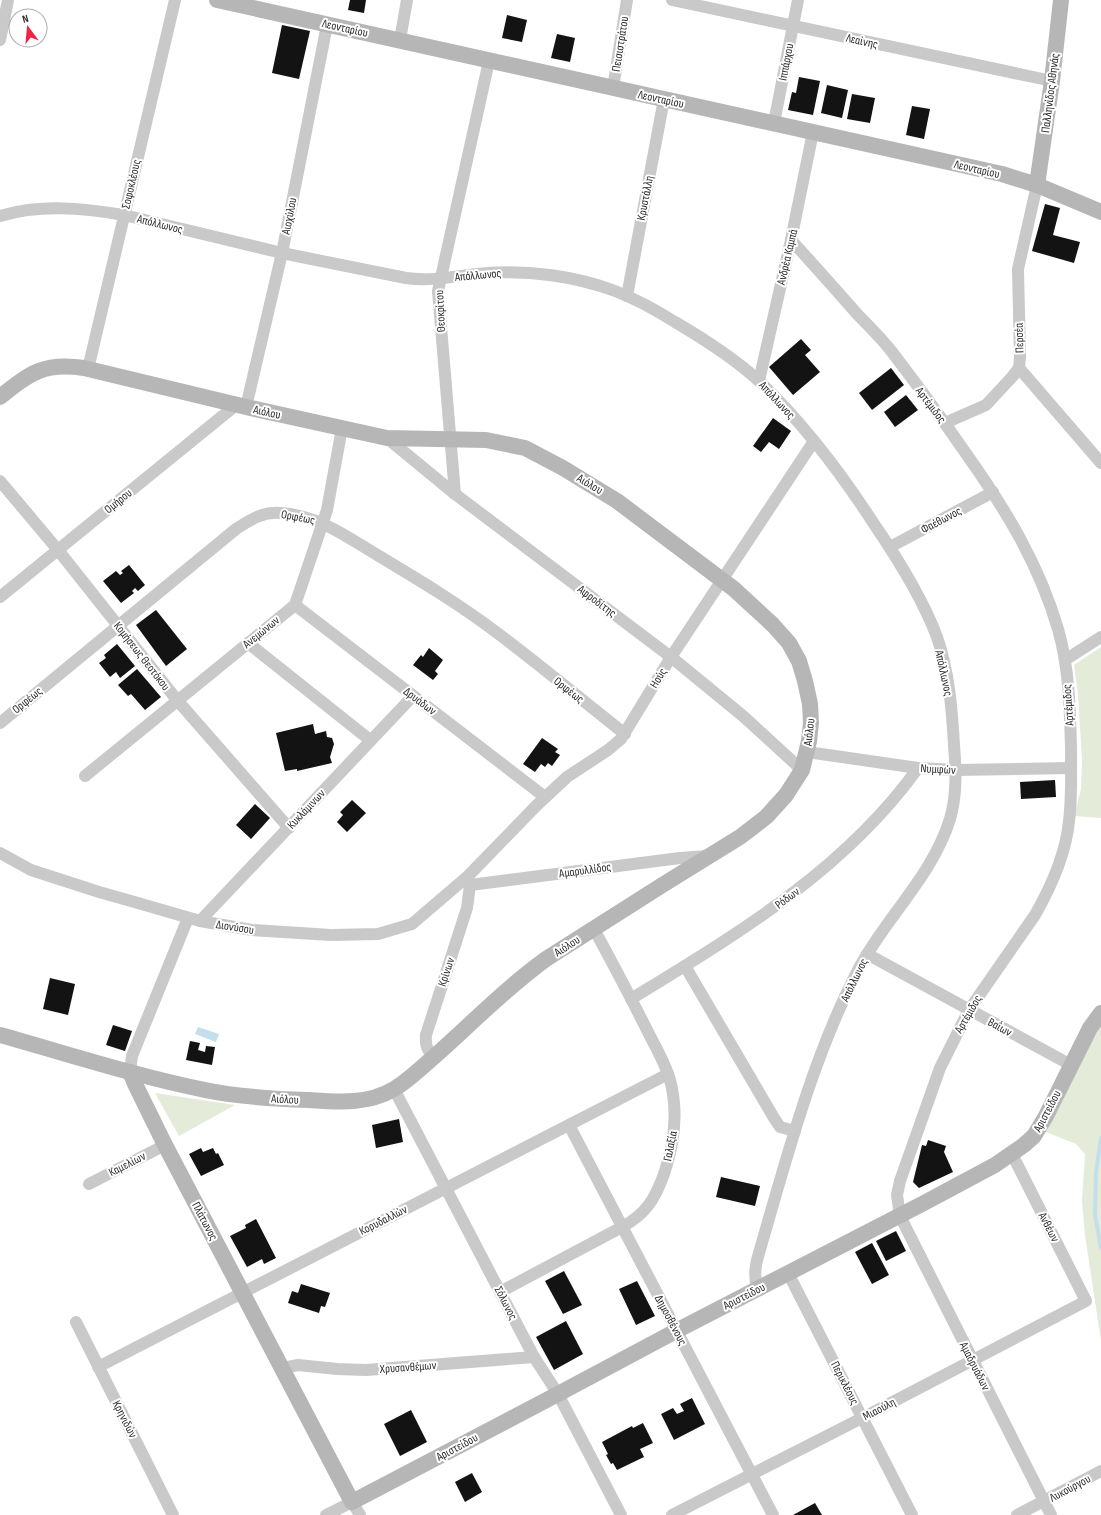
<svg xmlns="http://www.w3.org/2000/svg" width="1101" height="1515" font-family="'Sofia Sans Condensed',sans-serif">
<style>
.green{fill:#e4ebd9}
.water{fill:#c3dfec}
.lines{fill:none;stroke-linecap:round;stroke-linejoin:round}
.stream{stroke:#c3dfec;stroke-width:4}
.building{fill:#131313}
.street{stroke:#c9c9c9;stroke-width:12}
.secondary{stroke:#b6b6b6;stroke-width:16}
.labels{text-anchor:middle;stroke-width:4;stroke-linejoin:round;paint-order:stroke}
.street-label{font-size:12px;fill:#2c2c2c;stroke:#fff}
</style>
<rect width="100%" height="100%" fill="#fff"/>
<g class="green">
<polygon points="1101,647 1101,818 1074,816 1081,789 1082,760 1078,695 1074,665"/>
<polygon points="1101,1020 1101,1341 1085,1235 1082,1201 1085,1154 1076,1144 1046,1132 1045,1126"/>
<polygon points="155,1093 235,1105 179,1136"/>
</g>
<polygon class="water" points="198,1027 219,1034 216,1042 195,1034"/>
<g class="lines">
<polyline class="stream" points="1101,1138 1096,1172 1095,1215 1101,1248"/>
</g>
<g class="building">
<polygon points="350,0 366,0 364,13 348,10"/>
<polygon points="507,15 527,20 522,42 502,38"/>
<polygon points="282,25 310,31 299,79 272,73"/>
<polygon points="557,34 575,38 570,62 551,58"/>
<polygon points="799,77 820,81 813,115 788,110 792,92 796,93"/>
<polygon points="827,85 848,90 842,118 821,113"/>
<polygon points="852,94 875,98 870,123 847,119"/>
<polygon points="912,106 930,109 924,139 906,135"/>
<polygon points="1045,204 1060,208 1053,235 1080,242 1074,263 1032,251"/>
<polygon points="801,339 811,350 805,355 820,372 793,395 769,367"/>
<polygon points="891,368 904,385 872,410 859,393"/>
<polygon points="906,395 918,410 895,427 884,412"/>
<polygon points="773,418 791,431 779,449 769,442 761,452 753,446"/>
<polygon points="129,565 145,585 138,591 135,588 132,591 134,593 121,603 103,581 116,571 120,575 123,573 121,571"/>
<polygon points="156,610 187,649 166,666 136,625"/>
<polygon points="117,644 135,666 120,678 116,672 110,677 99,663 106,658 104,655"/>
<polygon points="429,648 443,660 435,671 438,674 433,680 413,665 421,655 423,657"/>
<polygon points="137,669 161,697 145,710 131,694 128,696 118,685"/>
<polygon points="313,724 315,734 326,731 327,737 332,738 334,744 330,757 332,763 297,771 297,769 285,771 276,733"/>
<polygon points="542,738 558,749 555,752 560,755 552,766 548,763 545,767 541,764 535,772 523,764"/>
<polygon points="1055,780 1056,797 1021,799 1020,782"/>
<polygon points="352,800 366,813 347,832 337,822 343,815 340,812"/>
<polygon points="255,804 270,818 251,839 236,825"/>
<polygon points="50,978 75,984 68,1015 43,1009"/>
<polygon points="113,1025 132,1031 125,1051 106,1045"/>
<polygon points="190,1041 200,1043 198,1050 205,1052 206,1046 215,1047 212,1065 186,1060"/>
<polygon points="399,1119 403,1142 376,1148 372,1125"/>
<polygon points="928,1140 946,1146 944,1152 953,1172 919,1188 913,1182 922,1145 926,1146"/>
<polygon points="201,1148 203,1152 213,1148 216,1154 218,1153 224,1165 201,1176 189,1154"/>
<polygon points="721,1177 760,1186 755,1206 716,1197"/>
<polygon points="256,1219 276,1258 264,1264 262,1259 247,1267 230,1236 246,1228 245,1225"/>
<polygon points="896,1231 906,1251 886,1261 876,1241"/>
<polygon points="872,1243 889,1275 872,1284 855,1252"/>
<polygon points="564,1271 582,1305 563,1314 545,1281"/>
<polygon points="637,1281 655,1316 636,1325 619,1289"/>
<polygon points="301,1284 330,1293 325,1307 321,1306 319,1313 288,1303 292,1291 298,1293"/>
<polygon points="566,1321 583,1354 554,1370 536,1337"/>
<polygon points="692,1398 705,1424 674,1440 661,1414 673,1408 677,1414 684,1411 680,1404"/>
<polygon points="411,1410 427,1442 400,1456 384,1424"/>
<polygon points="643,1423 653,1443 640,1449 644,1457 617,1470 613,1463 611,1464 606,1455 608,1454 602,1442 632,1426 633,1428"/>
<polygon points="472,1473 482,1492 465,1502 455,1482"/>
<polygon points="815,1503 822,1515 793,1515"/>
</g>
<g class="lines">
<g class="street">
<polyline points="672,0 1052,81"/>
<polyline points="0,40 8,0"/>
<polyline points="400,40 407,0"/>
<polyline points="613,88 627,0"/>
<polyline points="774,123 798,0"/>
<path d="M0 216C41 204 82 208 124 215L282 253 406 278C433 282 460 275 487 273 529 270 575 276 615 291 636 299 656 310 675 322 704 339 734 358 759 381 803 423 841 473 874 524 898 559 922 597 937 637 949 672 952 709 954 745 956 770 957 795 950 819 932 877 885 918 858 970 812 1059 787 1157 759 1253 755 1266 754 1275 757 1289"/>
<path d="M791 240C814 265 836 290 858 315 870 327 882 339 892 352 918 386 943 420 967 455 1006 510 1039 564 1058 629 1069 667 1070 708 1071 748 1071 772 1072 797 1069 821 1066 853 1051 887 1035 915L969 1010 940 1068 900 1181 897 1195 900 1216 1051 1515"/>
<polyline points="627,296 664,99"/>
<polyline points="1019,368 1101,463"/>
<polyline points="88,369 175,0"/>
<polyline points="759,381 791,240 813,132"/>
<polyline points="246,407 282,253 327,25"/>
<polyline points="945,423 986,405 1012,377 1019,368 1020,357 1018,269 1037,185"/>
<polyline points="387,438 455,494 671,657 743,716 802,770"/>
<polyline points="0,481 58,550 177,700 289,828"/>
<polyline points="455,494 438,291 489,61"/>
<polyline points="890,547 993,492"/>
<polyline points="0,597 236,405"/>
<polyline points="295,605 545,797"/>
<polyline points="248,643 370,740"/>
<polyline points="1065,660 1101,637"/>
<path d="M0 723 236 529C250 520 263 511 281 513 320 516 347 537 379 556 419 580 459 604 496 632 540 665 582 700 625 734"/>
<polyline points="807,752 918,768 956,770 1071,768"/>
<polyline points="85,776 295,605 327,510 342,428"/>
<polyline points="0,853 31,870 99,892 138,903 200,921 252,930 331,935 378,934 412,924 468,876 537,805 567,777 608,750 621,739 671,657 814,441"/>
<polyline points="465,879 470,885 680,858 708,856"/>
<polyline points="200,921 413,696"/>
<polyline points="867,954 1071,1065"/>
<polyline points="685,966 774,1118 780,1127 795,1131"/>
<path d="M631 999C737 934 844 871 918 768"/>
<path d="M433 1057C427 1049 425 1045 426 1035L467 908 470 885"/>
<polyline points="130,1072 132,1056 188,918"/>
<polyline points="394,1089 534,1357 558,1394 621,1515"/>
<polyline points="569,1125 773,1515"/>
<polyline points="89,1184 165,1145"/>
<polyline points="788,1273 912,1515"/>
<path d="M500 1292 622 1227C646 1214 655 1199 664 1174 674 1145 678 1114 671 1084 667 1066 657 1050 649 1034 631 998 613 964 594 929"/>
<polyline points="76,1322 173,1515"/>
<polyline points="98,1367 668,1074"/>
<polyline points="283,1368 298,1365 337,1369 366,1370 534,1357"/>
<polyline points="326,1515 352,1502 360,1515"/>
<polyline points="672,1515 862,1418 1086,1301 1012,1154"/>
<polyline points="1017,1515 1101,1471"/>
</g>
<g class="secondary">
<polyline points="217,0 1002,174 1037,185 1101,212"/>
<polyline points="1037,185 1052,81 1061,0"/>
<path d="M0 397C30 373 44 362 84 368L246 407 387 438 486 440 525 448 563 468 617 501 734 589 773 625 789 643 799 661 805 681 810 704 811 723 809 741 802 770 786 795 766 817 740 837 664 884 546 959C506 988 472 1023 436 1055 422 1067 409 1080 394 1089 367 1105 337 1102 308 1100 273 1099 239 1097 205 1090 136 1076 68 1054 0 1035"/>
<polyline points="130,1072 135,1084 165,1145 352,1502 558,1394 676,1331 924,1203 995,1165 1024,1145 1034,1136 1046,1116 1090,1028 1101,1013"/>
</g>
</g>
<g class="labels">
<g class="street-label">
<text transform="translate(345 28) rotate(12)" y="4">Λεονταρίου</text>
<text transform="translate(862 41) rotate(12)" y="4">Λεαίνης</text>
<text transform="translate(620 44) rotate(-81)" y="4">Πεισιστράτου</text>
<text transform="translate(786 62) rotate(-79)" y="4">Ιππάρχου</text>
<text transform="translate(1050 93) rotate(-83)" y="4">Παλληνίδος Αθηνάς</text>
<text transform="translate(661 99) rotate(12)" y="4">Λεονταρίου</text>
<text transform="translate(977 169) rotate(13)" y="4">Λεονταρίου</text>
<text transform="translate(131 184) rotate(-77)" y="4">Σοφοκλέους</text>
<text transform="translate(645 198) rotate(-79)" y="4">Κρυστάλλη</text>
<text transform="translate(289 216) rotate(-79)" y="4">Αιοχύλου</text>
<text transform="translate(160 224) rotate(14)" y="4">Απόλλωνος</text>
<text transform="translate(787 257) rotate(-77)" y="4">Ανδρέα Καμπά</text>
<text transform="translate(478 275) rotate(-5)" y="4">Απόλλωνος</text>
<text transform="translate(440 311) rotate(-93)" y="4">Θεοκρίτου</text>
<text transform="translate(1019 338) rotate(-92)" y="4">Περσέα</text>
<text transform="translate(777 400) rotate(47)" y="4">Απόλλωνος</text>
<text transform="translate(931 405) rotate(53)" y="4">Αρτέμιδος</text>
<text transform="translate(267 412) rotate(12)" y="4">Αιόλου</text>
<text transform="translate(590 484) rotate(31)" y="4">Αιόλου</text>
<text transform="translate(118 501) rotate(-39)" y="4">Ομήρου</text>
<text transform="translate(298 517) rotate(11)" y="4">Ορφέως</text>
<text transform="translate(941 520) rotate(-28)" y="4">Φαέθωνος</text>
<text transform="translate(597 601) rotate(37)" y="4">Αφροδίτης</text>
<text transform="translate(261 632) rotate(-39)" y="4">Ανεμώνων</text>
<text transform="translate(142 656) rotate(52)" y="4">Κομήσεως Θεοτόκου</text>
<text transform="translate(944 673) rotate(78)" y="4">Απόλλωνος</text>
<text transform="translate(658 678) rotate(-59)" y="4">Ηούς</text>
<text transform="translate(569 690) rotate(38)" y="4">Ορφέως</text>
<text transform="translate(27 700) rotate(-39)" y="4">Ορφέως</text>
<text transform="translate(420 701) rotate(37)" y="4">Δρυάδων</text>
<text transform="translate(1068 705) rotate(-94)" y="4">Αρτέμιδος</text>
<text transform="translate(809 732) rotate(-84)" y="4">Αιόλου</text>
<text transform="translate(938 769) rotate(3)" y="4">Νυμφών</text>
<text transform="translate(306 809) rotate(-47)" y="4">Κυκλάμινων</text>
<text transform="translate(585 870) rotate(-8)" y="4">Αμαρυλλίδος</text>
<text transform="translate(787 898) rotate(-37)" y="4">Ρόδων</text>
<text transform="translate(235 927) rotate(9)" y="4">Διονύσου</text>
<text transform="translate(567 946) rotate(-33)" y="4">Αιόλου</text>
<text transform="translate(446 972) rotate(-72)" y="4">Κρίνων</text>
<text transform="translate(854 980) rotate(-64)" y="4">Απόλλωνος</text>
<text transform="translate(968 1014) rotate(-60)" y="4">Αρτέμιδος</text>
<text transform="translate(1000 1027) rotate(28)" y="4">Βαΐων</text>
<text transform="translate(285 1099) rotate(3)" y="4">Αιόλου</text>
<text transform="translate(1047 1111) rotate(-62)" y="4">Αριστείδου</text>
<text transform="translate(670 1146) rotate(-79)" y="4">Γαλαξία</text>
<text transform="translate(127 1164) rotate(-27)" y="4">Καμελίων</text>
<text transform="translate(383 1220) rotate(-27)" y="4">Κορυδαλλών</text>
<text transform="translate(205 1221) rotate(62)" y="4">Πλάτωνος</text>
<text transform="translate(1049 1227) rotate(63)" y="4">Ανθέων</text>
<text transform="translate(744 1296) rotate(-27)" y="4">Αριστείδου</text>
<text transform="translate(506 1303) rotate(63)" y="4">Σόλωνος</text>
<text transform="translate(671 1320) rotate(62)" y="4">Δημοσθένους</text>
<text transform="translate(975 1366) rotate(63)" y="4">Αμαδρυάδων</text>
<text transform="translate(408 1367) rotate(-4)" y="4">Χρυσανθέμων</text>
<text transform="translate(845 1383) rotate(63)" y="4">Περικλέους</text>
<text transform="translate(879 1409) rotate(-27)" y="4">Μιαούλη</text>
<text transform="translate(125 1419) rotate(63)" y="4">Kρηνιδών</text>
<text transform="translate(457 1447) rotate(-28)" y="4">Αριστείδου</text>
<text transform="translate(1070 1488) rotate(-28)" y="4">Λυκούργου</text>
</g>
</g>
<g transform="translate(28 28) rotate(344)"><circle r="19" fill="#ffffff" stroke="#ababab"/>
<path d="M0-3L7 15L0 10L-7 15Z" fill="#ee2441"/>
<text y="-6" font-size="11" font-weight="bold" text-anchor="middle" fill="#2c2c2c">N</text>
</g>
</svg>
